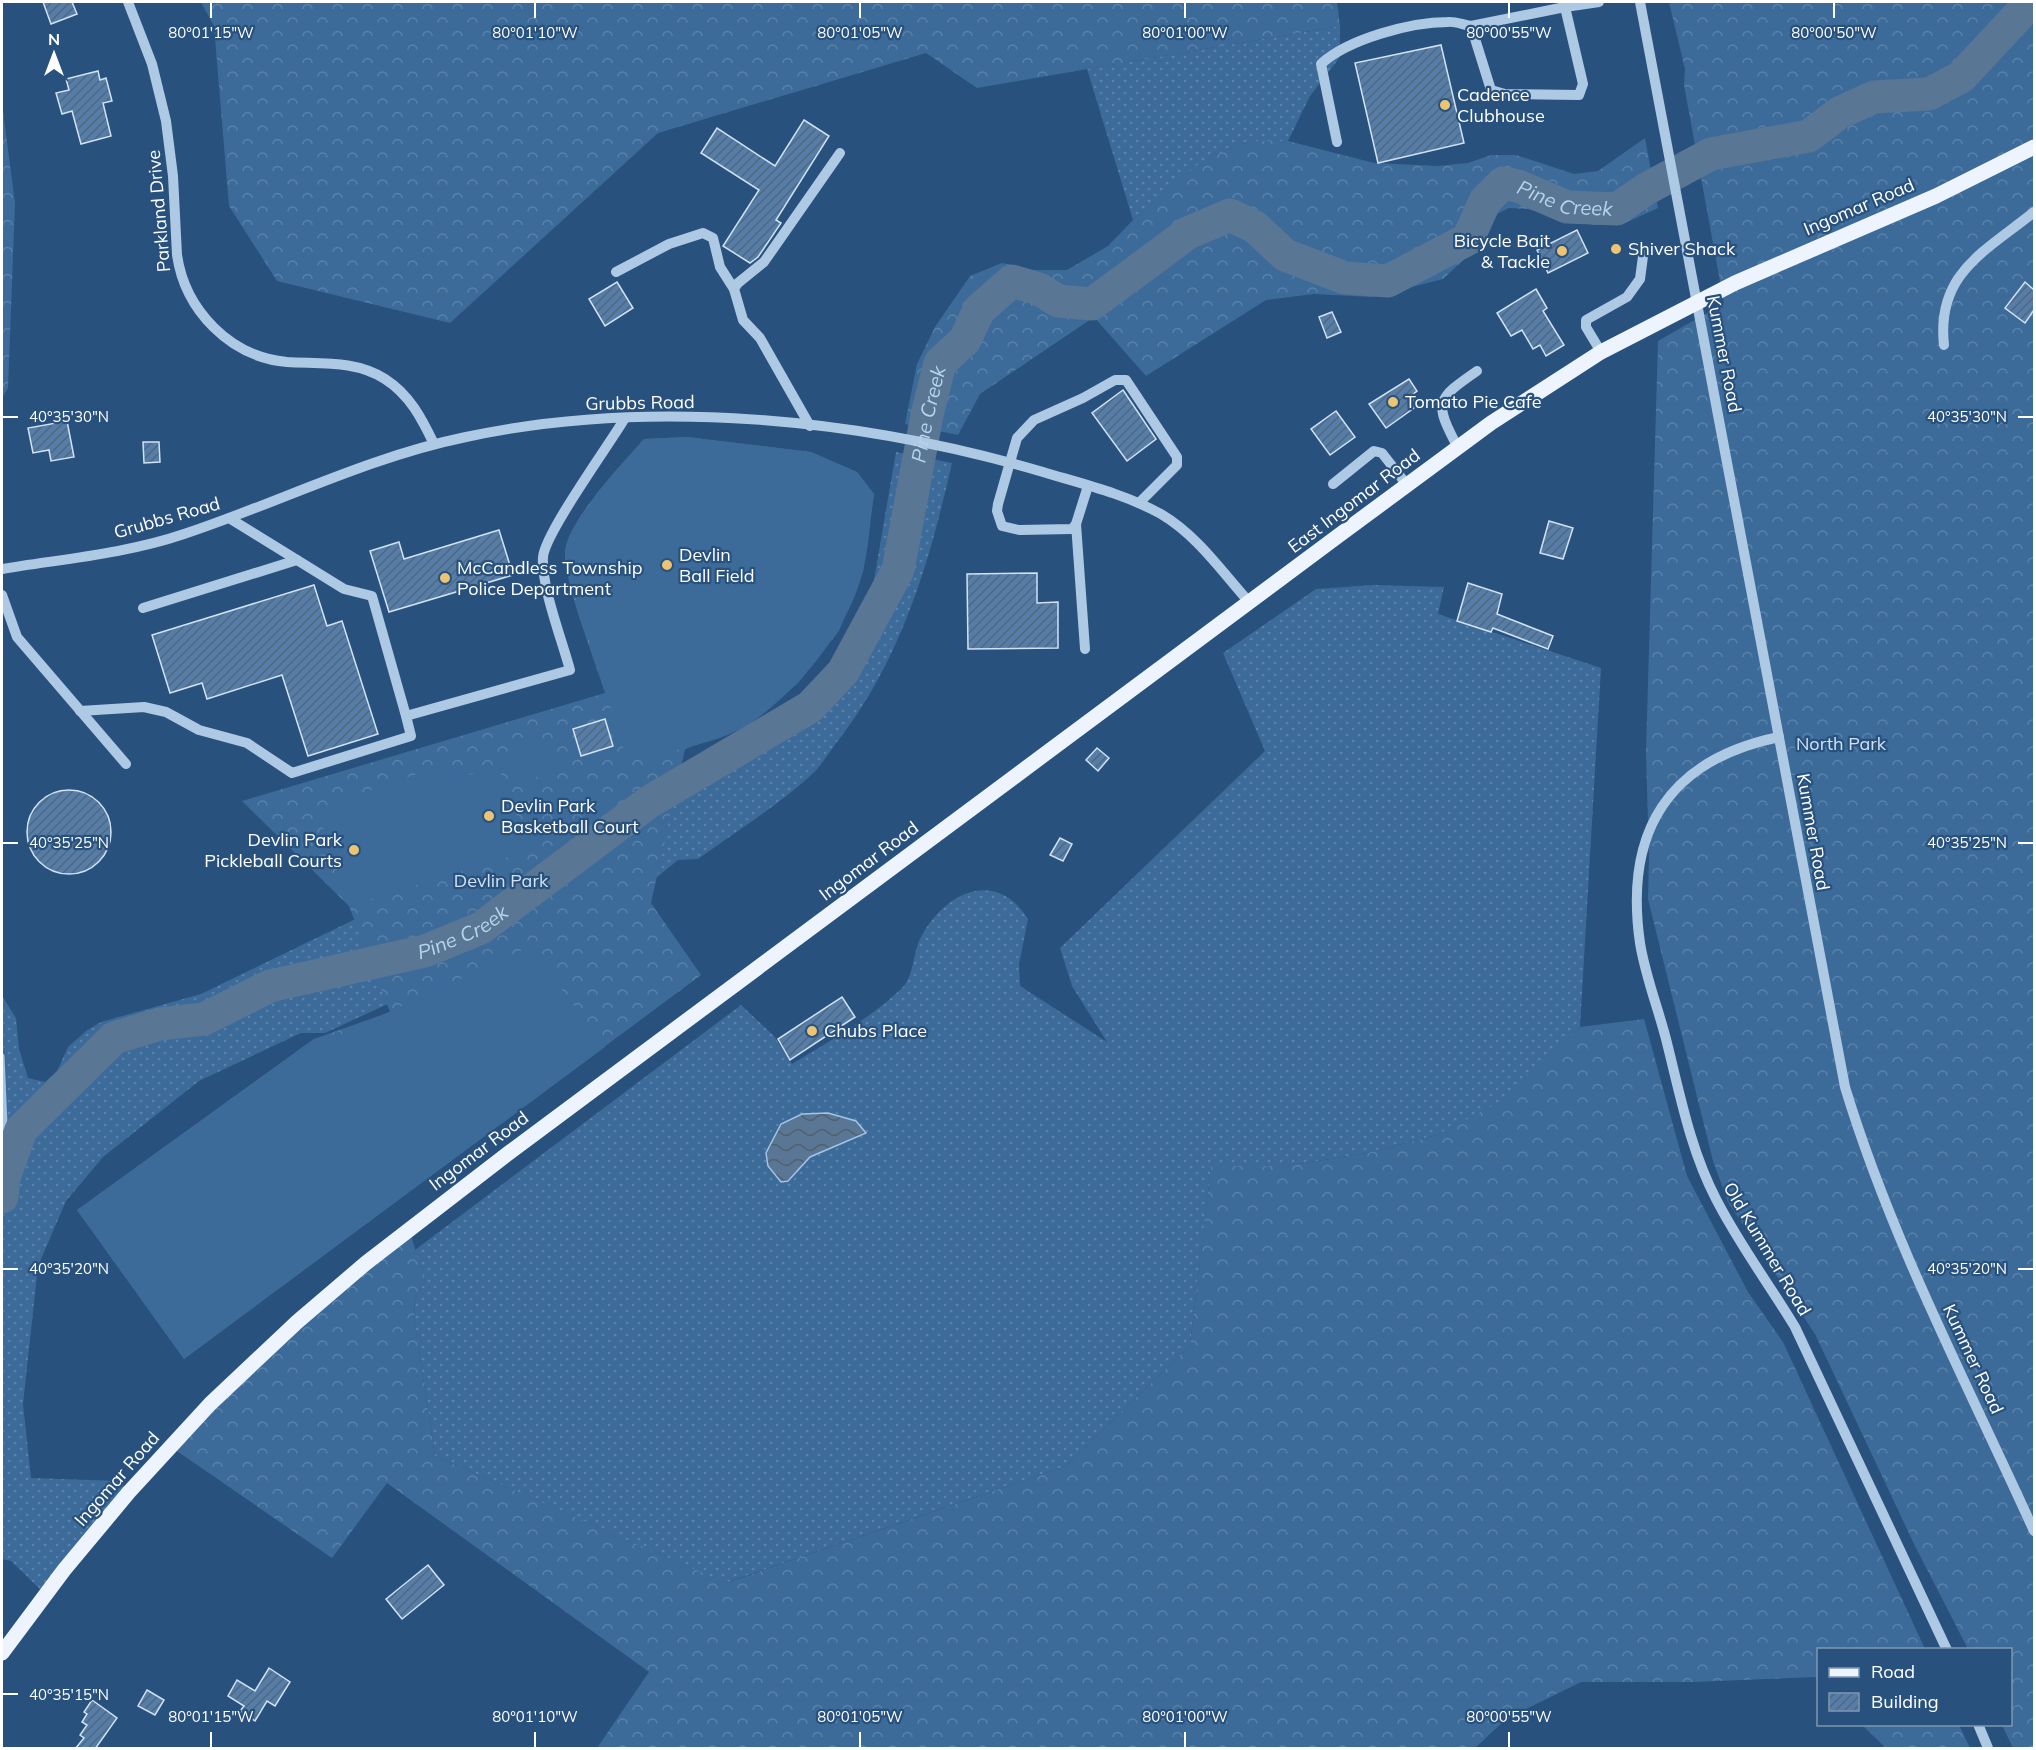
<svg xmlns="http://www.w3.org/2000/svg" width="2036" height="1750" font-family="Mulish,sans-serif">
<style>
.grass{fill:url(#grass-dots)}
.forest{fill:url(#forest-crowns)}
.garden{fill:#3c6b9a}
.water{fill:url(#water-waves);stroke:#a2c4e5;stroke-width:1.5}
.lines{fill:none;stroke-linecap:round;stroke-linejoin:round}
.stream{stroke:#a2c4e5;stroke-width:5}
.river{stroke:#597695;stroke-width:33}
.building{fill:url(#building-hatch);stroke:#d0e2f4;stroke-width:1.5}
.minor{stroke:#aec9e4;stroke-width:10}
.major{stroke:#edf4fd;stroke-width:15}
.ticks{fill:none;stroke:#fff;stroke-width:2}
.poi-dot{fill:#ecc474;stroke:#28517d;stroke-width:2}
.labels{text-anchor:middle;stroke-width:4.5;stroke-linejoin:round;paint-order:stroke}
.poi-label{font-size:18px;fill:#fff;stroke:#28517d;text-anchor:start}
.street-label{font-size:18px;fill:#fff;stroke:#28517d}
.park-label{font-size:18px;fill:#d0e2f4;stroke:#28517d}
.water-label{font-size:20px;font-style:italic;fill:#b9d3ec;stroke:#28517d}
.ticks-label{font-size:15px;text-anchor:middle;fill:#fff;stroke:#28517d;stroke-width:4.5;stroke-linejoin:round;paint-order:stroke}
</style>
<defs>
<pattern id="grass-dots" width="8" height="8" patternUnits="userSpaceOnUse" patternTransform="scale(1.5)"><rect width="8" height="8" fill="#3c6b9a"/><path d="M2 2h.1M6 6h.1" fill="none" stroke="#5981a9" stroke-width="1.8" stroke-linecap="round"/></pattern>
<pattern id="forest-crowns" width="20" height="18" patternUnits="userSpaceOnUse" patternTransform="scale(1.5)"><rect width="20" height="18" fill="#3c6b9a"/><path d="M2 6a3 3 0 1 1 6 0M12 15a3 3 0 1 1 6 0" fill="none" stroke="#5981a9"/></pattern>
<pattern id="water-waves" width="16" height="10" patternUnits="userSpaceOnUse" patternTransform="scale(1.5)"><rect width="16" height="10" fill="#597695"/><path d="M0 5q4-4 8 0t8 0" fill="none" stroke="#525f6d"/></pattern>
<pattern id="building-hatch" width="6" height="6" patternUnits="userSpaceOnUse" patternTransform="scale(1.5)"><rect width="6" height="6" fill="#557da7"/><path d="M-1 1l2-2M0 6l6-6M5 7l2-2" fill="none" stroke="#51677e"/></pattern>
</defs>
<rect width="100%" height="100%" fill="#28517d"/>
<g class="grass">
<polygon points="1340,26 1340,57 1310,96 1288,141 1249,141 1203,161 1133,220 1087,69"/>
<path d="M896 452 952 463C929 565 900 663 834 746 826 757 818 770 808 778 774 808 734 833 698 859L678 860 651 882 325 1033H301L199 1081 103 1157 66 1201 38 1266 23 1404 31 1478 119 1481 129 1492 45 1594 11 1561 2 1559V996L16 1018 19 1049 28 1078 45 1082 57 1071 68 1047 86 1031 101 1022 201 994 370 912 586 829 684 767 778 728 839 676 869 609Z"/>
<path d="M1373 585 1444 587 1438 614 1601 668 1580 1027 1496 1105 1437 1135 1367 1153 1286 1166 1211 1167 1190 1345 1066 1466 725 1583 435 1456 414 1318 415 1299 425 1281 415 1250 741 1005 774 1036 792 1064C829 1041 870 1019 902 988 914 977 913 951 921 937 945 892 996 868 1028 919L1019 964 1020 986 1107 1042 1072 986 1060 948 1265 751 1223 653 1316 589Z"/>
</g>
<g class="forest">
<polygon points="201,2 1337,2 1340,26 977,88 926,53 658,133 450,323 277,281 229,206 214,26"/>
<polygon points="1669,2 2034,2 2034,1748 2013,1748 2002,1725 2010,1724 2010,1650 1968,1649 1915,1546 1815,1334 1728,1202 1713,1161 1648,899 1649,858 1646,752 1658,341 1724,303 1684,85 1685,69"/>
<polygon points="2,104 15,203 8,388 2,398"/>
<polygon points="1645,138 1658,208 1623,224 1593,225 1527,209 1509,208 1497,214 1474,250 1443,279 1372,297 1314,294 1266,300 1146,376 1094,317 980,394 958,435 905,424 917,364 935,327 970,276 1002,263 1033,270 1067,270 1108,246 1133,220 1202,161 1249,141 1288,141 1374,163 1438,166 1468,163 1491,155 1516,155 1574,174 1598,171"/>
<path d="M687 437 811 452 857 472 874 494 863 572 839 631 798 683 745 726 685 749 651 903 701 975 184 1359 77 1210 314 1039 390 1012 349 906 242 801 605 693C595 660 563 581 565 551 567 522 624 461 644 439Z"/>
<polygon points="1644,1019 1687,1176 1748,1292 1783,1342 1925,1649 1818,1650 1818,1681 1815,1677 1692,1682 1581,1682 1506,1719 1475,1748 597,1748 649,1672 387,1483 332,1558 171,1447 409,1229 425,1281 415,1299 414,1318 435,1456 726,1583 1066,1466 1190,1345 1211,1166 1286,1166 1367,1153 1437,1135 1496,1104 1580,1027"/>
<polygon points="1862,1725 1959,1725 1970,1748 1886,1748"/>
</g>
<g class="garden">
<path d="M687 437 811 452 857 472 874 494C870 519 869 547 863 571 848 631 797 693 746 726 716 744 662 753 627 760L571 583 565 550 581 515 644 439Z"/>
<polygon points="550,739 562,767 513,786 502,758"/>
<polygon points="443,765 450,781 498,766 530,850 349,906 317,809"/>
<polygon points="529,947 605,1047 184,1359 77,1210 314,1039 318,1045"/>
</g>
<polygon class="water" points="828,1113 856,1121 866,1133 810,1157 788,1181 781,1182 768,1166 766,1153 781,1124 802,1114"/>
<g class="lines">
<polyline class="stream" points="2,1056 7,1170"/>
<path class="river" id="s1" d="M2 1197 4 1178 21 1130 114 1038 160 1024 204 1019 270 986 425 951 481 928 649 802 810 707 843 672 898 570 927 415 940 363 965 340 979 310 1012 281 1039 289 1058 301 1092 304 1188 233 1230 215 1255 227 1285 255 1345 278 1388 281 1468 239 1485 201 1503 183 1518 186 1567 207 1617 209 1646 189 1711 154 1809 136 1839 113 1874 97 1929 94 1961 77 2031 2"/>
</g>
<g class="building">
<polygon points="43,2 72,2 77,14 51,24"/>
<polygon points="1441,45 1464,143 1378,163 1355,63"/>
<polygon points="98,71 100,80 106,78 112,101 103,103 111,136 81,144 72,111 62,114 56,93 69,90 66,79"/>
<polygon points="804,120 829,136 776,220 781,223 758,257 750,263 723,246 759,190 701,153 717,128 775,166"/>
<polygon points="1577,230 1588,253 1548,273 1537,250"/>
<polygon points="617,282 633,308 605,326 589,299"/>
<polygon points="2025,282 2034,290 2034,310 2025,323 2005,308"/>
<polygon points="1536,289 1547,308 1543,311 1564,345 1546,356 1540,345 1533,349 1522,330 1511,336 1497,313"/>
<polygon points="1332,312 1341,332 1327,338 1319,317"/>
<polygon points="1409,379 1417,391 1411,396 1416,403 1414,408 1386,428 1369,404"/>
<polygon points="1123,390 1156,439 1127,461 1092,413"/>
<polygon points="1336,411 1355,437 1330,455 1311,429"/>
<polygon points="67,421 74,457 51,461 49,450 33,453 28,428"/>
<polygon points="143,442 159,442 160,462 144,463"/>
<polygon points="1549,521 1573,528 1563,559 1540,553"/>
<polygon points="499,530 513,575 389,612 370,551 399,542 404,559"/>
<polygon points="1037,573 1037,603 1058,602 1058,648 968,649 967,574"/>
<polygon points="1468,583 1502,594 1497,614 1553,636 1548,649 1493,628 1491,632 1457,621"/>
<polygon points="314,585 327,626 342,621 378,734 308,756 282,675 207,699 202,683 170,693 152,635"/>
<polygon points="605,719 613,746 581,756 573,729"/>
<polygon points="1097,748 1109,758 1098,771 1086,760"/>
<circle cx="69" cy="832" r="42"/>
<polygon points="1060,838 1072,844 1063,861 1050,855"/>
<polygon points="842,997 855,1017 790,1060 778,1039"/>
<polygon points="428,1565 444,1585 402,1619 386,1599"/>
<polygon points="269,1668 290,1682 275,1706 267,1701 255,1721 240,1711 244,1706 228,1696 237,1680 255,1691"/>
<polygon points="147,1690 164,1700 155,1715 138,1706"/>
<polygon points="92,1700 117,1718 95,1749 75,1749 84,1738 80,1735 87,1725 82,1722 87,1714 84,1712"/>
</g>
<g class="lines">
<g class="minor">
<path d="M128 2 152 64 166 121 173 176 177 255C185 310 230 357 287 362 320 364 356 360 385 379 410 395 422 419 434 444"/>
<path d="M1640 2 1845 1087C1892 1242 1968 1385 2034 1531"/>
<polyline points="1471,26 1565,7"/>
<path d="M1337 142 1321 64C1348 39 1411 22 1448 22 1455 21 1463 25 1471 26L1491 90 1505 94 1579 95 1583 84 1565 7 1599 2"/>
<polyline points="616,272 669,244 703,233 713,238 720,267 734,289"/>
<path d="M1944 345C1936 273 1986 251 2034 212"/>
<polyline points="1601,352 1586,327 1586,320 1627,297 1640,279 1644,249"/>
<polyline points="810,426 760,338 743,320 734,289 738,283 764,262 840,153"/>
<path d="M1458 448C1434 402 1435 400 1477 371"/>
<polyline points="1333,484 1374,451 1382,453 1407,485"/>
<polyline points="1088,486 1076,524 1072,529 1019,530 1002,526 997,511 998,504 1017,438 1034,420 1083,398 1115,380 1126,380 1177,457 1177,465 1139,503"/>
<path d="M229 518 344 589 372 596 406 716 570 670C562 640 541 586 543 557 545 533 609 445 625 418"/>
<polyline points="1076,524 1085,649"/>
<path d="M2 569C62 559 125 554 184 534 278 503 368 457 466 437 651 397 862 419 1043 472 1083 484 1125 494 1161 514 1198 536 1222 572 1250 603"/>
<polyline points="2,595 17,637 126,764"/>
<polyline points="143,608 297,560"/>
<polyline points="80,711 144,707 166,712 199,730 247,743 292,773 411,736 406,716"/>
<path d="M1779 737C1668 760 1624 832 1640 943 1645 975 1658 1008 1666 1039 1680 1094 1690 1149 1716 1199 1739 1244 1769 1284 1795 1327L1947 1650"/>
<polyline points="1978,1724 1988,1748"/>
</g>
<polyline class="major" points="2,1653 64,1570 129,1492 210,1404 297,1322 366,1263 510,1152 1338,536 1491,423 1601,352 1735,283 1936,196 2034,147"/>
</g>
<path class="ticks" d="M211 3V18M535 3V18M860 3V18M1185 3V18M1509 3V18M1834 3V18M3 417H18M2018 417H2033M3 843H18M2018 843H2033M3 1269H18M2018 1269H2033M3 1694H18M211 1732V1747M535 1732V1747M860 1732V1747M1185 1732V1747M1509 1732V1747"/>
<g class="poi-dot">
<circle cx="1445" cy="105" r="6"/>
<circle cx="1616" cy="249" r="6"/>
<circle cx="1562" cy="251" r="6"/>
<circle cx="1393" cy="402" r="6"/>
<circle cx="667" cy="565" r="6"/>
<circle cx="445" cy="578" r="6"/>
<circle cx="489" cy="816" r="6"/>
<circle cx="354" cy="850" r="6"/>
<circle cx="812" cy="1031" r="6"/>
</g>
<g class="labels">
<g class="poi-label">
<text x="1457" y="101">Cadence<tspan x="1457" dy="21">Clubhouse</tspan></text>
<text x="1550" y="247" text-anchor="end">Bicycle Bait<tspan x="1550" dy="21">&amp; Tackle</tspan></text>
<text x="1628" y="255">Shiver Shack</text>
<text x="1405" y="408">Tomato Pie Cafe</text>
<text x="679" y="561">Devlin<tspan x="679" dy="21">Ball Field</tspan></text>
<text x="457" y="574">McCandless Township<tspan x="457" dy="21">Police Department</tspan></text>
<text x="501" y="812">Devlin Park<tspan x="501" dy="21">Basketball Court</tspan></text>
<text x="342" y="846" text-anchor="end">Devlin Park<tspan x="342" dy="21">Pickleball Courts</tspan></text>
<text x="824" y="1037">Chubs Place</text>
</g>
<g class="street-label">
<text transform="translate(1859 207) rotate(-23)" y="6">Ingomar Road</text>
<text transform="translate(159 211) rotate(-95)" y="6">Parkland Drive</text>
<text transform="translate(1724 354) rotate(79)" y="6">Kummer Road</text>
<text transform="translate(640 403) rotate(-1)" y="6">Grubbs Road</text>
<text transform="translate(1354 501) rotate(-37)" y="6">East Ingomar Road</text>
<text transform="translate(167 518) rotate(-16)" y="6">Grubbs Road</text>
<text transform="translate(1813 832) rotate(80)" y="6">Kummer Road</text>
<text transform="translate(869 861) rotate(-37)" y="6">Ingomar Road</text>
<text transform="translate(479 1151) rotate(-37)" y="6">Ingomar Road</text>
<text transform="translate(1767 1249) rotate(59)" y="6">Old Kummer Road</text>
<text transform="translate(1973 1359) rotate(65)" y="6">Kummer Road</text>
<text transform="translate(117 1479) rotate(-49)" y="6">Ingomar Road</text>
</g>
<g class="park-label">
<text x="1841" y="750">North Park</text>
<text x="501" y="887">Devlin Park</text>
</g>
<g class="water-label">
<text dy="7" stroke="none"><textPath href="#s1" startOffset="2118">Pine Creek</textPath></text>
<text dy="7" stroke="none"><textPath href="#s1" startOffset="1306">Pine Creek</textPath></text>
<text dy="7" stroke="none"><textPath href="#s1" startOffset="568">Pine Creek</textPath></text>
</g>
</g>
<g class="ticks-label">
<text x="211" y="38">80°01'15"W</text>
<text x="535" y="38">80°01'10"W</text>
<text x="860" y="38">80°01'05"W</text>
<text x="1185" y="38">80°01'00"W</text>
<text x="1509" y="38">80°00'55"W</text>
<text x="1834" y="38">80°00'50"W</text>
<text x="69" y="422">40°35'30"N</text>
<text x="1967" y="422">40°35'30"N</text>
<text x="69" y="848">40°35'25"N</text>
<text x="1967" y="848">40°35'25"N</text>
<text x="69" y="1274">40°35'20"N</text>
<text x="1967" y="1274">40°35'20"N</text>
<text x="69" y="1700">40°35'15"N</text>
<text x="211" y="1722">80°01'15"W</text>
<text x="535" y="1722">80°01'10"W</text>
<text x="860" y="1722">80°01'05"W</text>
<text x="1185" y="1722">80°01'00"W</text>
<text x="1509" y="1722">80°00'55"W</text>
</g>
<rect width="2036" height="1750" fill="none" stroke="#ffffff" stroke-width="6"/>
<rect x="1817" y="1648" width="195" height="78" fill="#28517d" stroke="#7e97b1" stroke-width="1.5"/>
<rect x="1829" y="1668" width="30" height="9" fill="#edf4fd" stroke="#7e97b1" stroke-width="1.5"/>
<text x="1871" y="1678" font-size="18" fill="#ffffff">Road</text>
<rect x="1829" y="1693" width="30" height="18" fill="url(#building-hatch)" stroke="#7e97b1" stroke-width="1.5"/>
<text x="1871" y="1708" font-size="18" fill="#ffffff">Building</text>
<g transform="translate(54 54)" stroke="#28517d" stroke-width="4.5" paint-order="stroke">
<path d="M0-4.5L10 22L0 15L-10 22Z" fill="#ffffff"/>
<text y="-9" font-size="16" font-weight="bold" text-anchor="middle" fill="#ffffff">N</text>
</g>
</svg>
